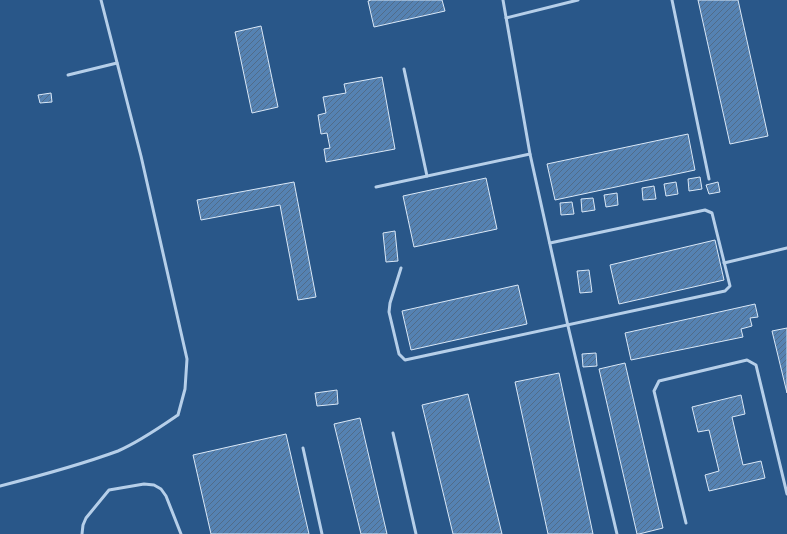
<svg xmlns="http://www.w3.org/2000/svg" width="787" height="534" font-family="Manrope,sans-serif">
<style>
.building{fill:url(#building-hatch);stroke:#dae8f7}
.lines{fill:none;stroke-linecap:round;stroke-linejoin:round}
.service{stroke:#b6cfe9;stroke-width:3}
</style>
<defs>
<pattern id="building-hatch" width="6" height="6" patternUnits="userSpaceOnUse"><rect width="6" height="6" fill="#5582b2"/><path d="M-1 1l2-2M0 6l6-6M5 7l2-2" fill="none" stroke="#516c89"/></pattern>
</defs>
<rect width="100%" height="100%" fill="#295789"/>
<g class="building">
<polygon points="371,0 442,0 445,11 374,27 368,1"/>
<polygon points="698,0 738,0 768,136 730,144"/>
<polygon points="261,26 278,107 252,113 235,32"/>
<polygon points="382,77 395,149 326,162 324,149 330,148 327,133 321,134 318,115 326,113 323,97 346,93 344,84"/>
<polygon points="51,93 52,102 40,103 38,95"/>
<polygon points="688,134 695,170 555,200 547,164"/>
<polygon points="700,177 702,189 689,191 688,179"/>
<polygon points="486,178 497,229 414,247 403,196"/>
<polygon points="294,182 316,297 298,300 280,205 201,220 197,200"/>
<polygon points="676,182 678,194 666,196 664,184"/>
<polygon points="718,182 720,192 709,194 706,185"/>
<polygon points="654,186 656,199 643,200 642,188"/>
<polygon points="617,193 618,205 606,207 604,195"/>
<polygon points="593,198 595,210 582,212 581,199"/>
<polygon points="572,202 574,214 561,215 560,203"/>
<polygon points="395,231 398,261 386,262 383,233"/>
<polygon points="715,240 724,280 619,304 610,265"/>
<polygon points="589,270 592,292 580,293 577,271"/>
<polygon points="518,285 527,324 411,350 402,311"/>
<polygon points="755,304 758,317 750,318 752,326 741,329 743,337 631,360 625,333"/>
<polygon points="787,328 787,393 772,331"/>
<polygon points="596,353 597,366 583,367 582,354"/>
<polygon points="625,363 663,528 639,534 637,534 599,369"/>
<polygon points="559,373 593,534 548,534 515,382"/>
<polygon points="337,390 338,404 317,406 315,393"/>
<polygon points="468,394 502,534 453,534 422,405"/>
<polygon points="741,395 745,414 732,417 743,465 761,461 765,478 709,491 705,475 719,471 709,430 698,432 692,407"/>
<polygon points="360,418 387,534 361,534 334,424"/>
<polygon points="286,434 309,534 211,534 193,455"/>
</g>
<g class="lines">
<g class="service">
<polyline points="503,0 530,154 568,326 617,534"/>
<polyline points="672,0 709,179"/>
<polyline points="506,18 578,0"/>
<polyline points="404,69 427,176"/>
<polyline points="68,75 117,63"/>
<polyline points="376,187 530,154"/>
<polyline points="724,263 787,248"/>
<polyline points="401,268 390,303 389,312 399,354 405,360 725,291 730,286 712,213 705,210 550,243"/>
<polyline points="393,433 416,534"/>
<polyline points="303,448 322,534"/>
<path d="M0 486C39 476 80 465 118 451 139 442 159 428 178 415L185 389 187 359 141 156 101 0"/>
<polyline points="686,523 654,391 659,381 747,360 756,365 787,494"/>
<polyline points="82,534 83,525 86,518 109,490 144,484 154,485 161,489 166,496 181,534"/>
</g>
</g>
</svg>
